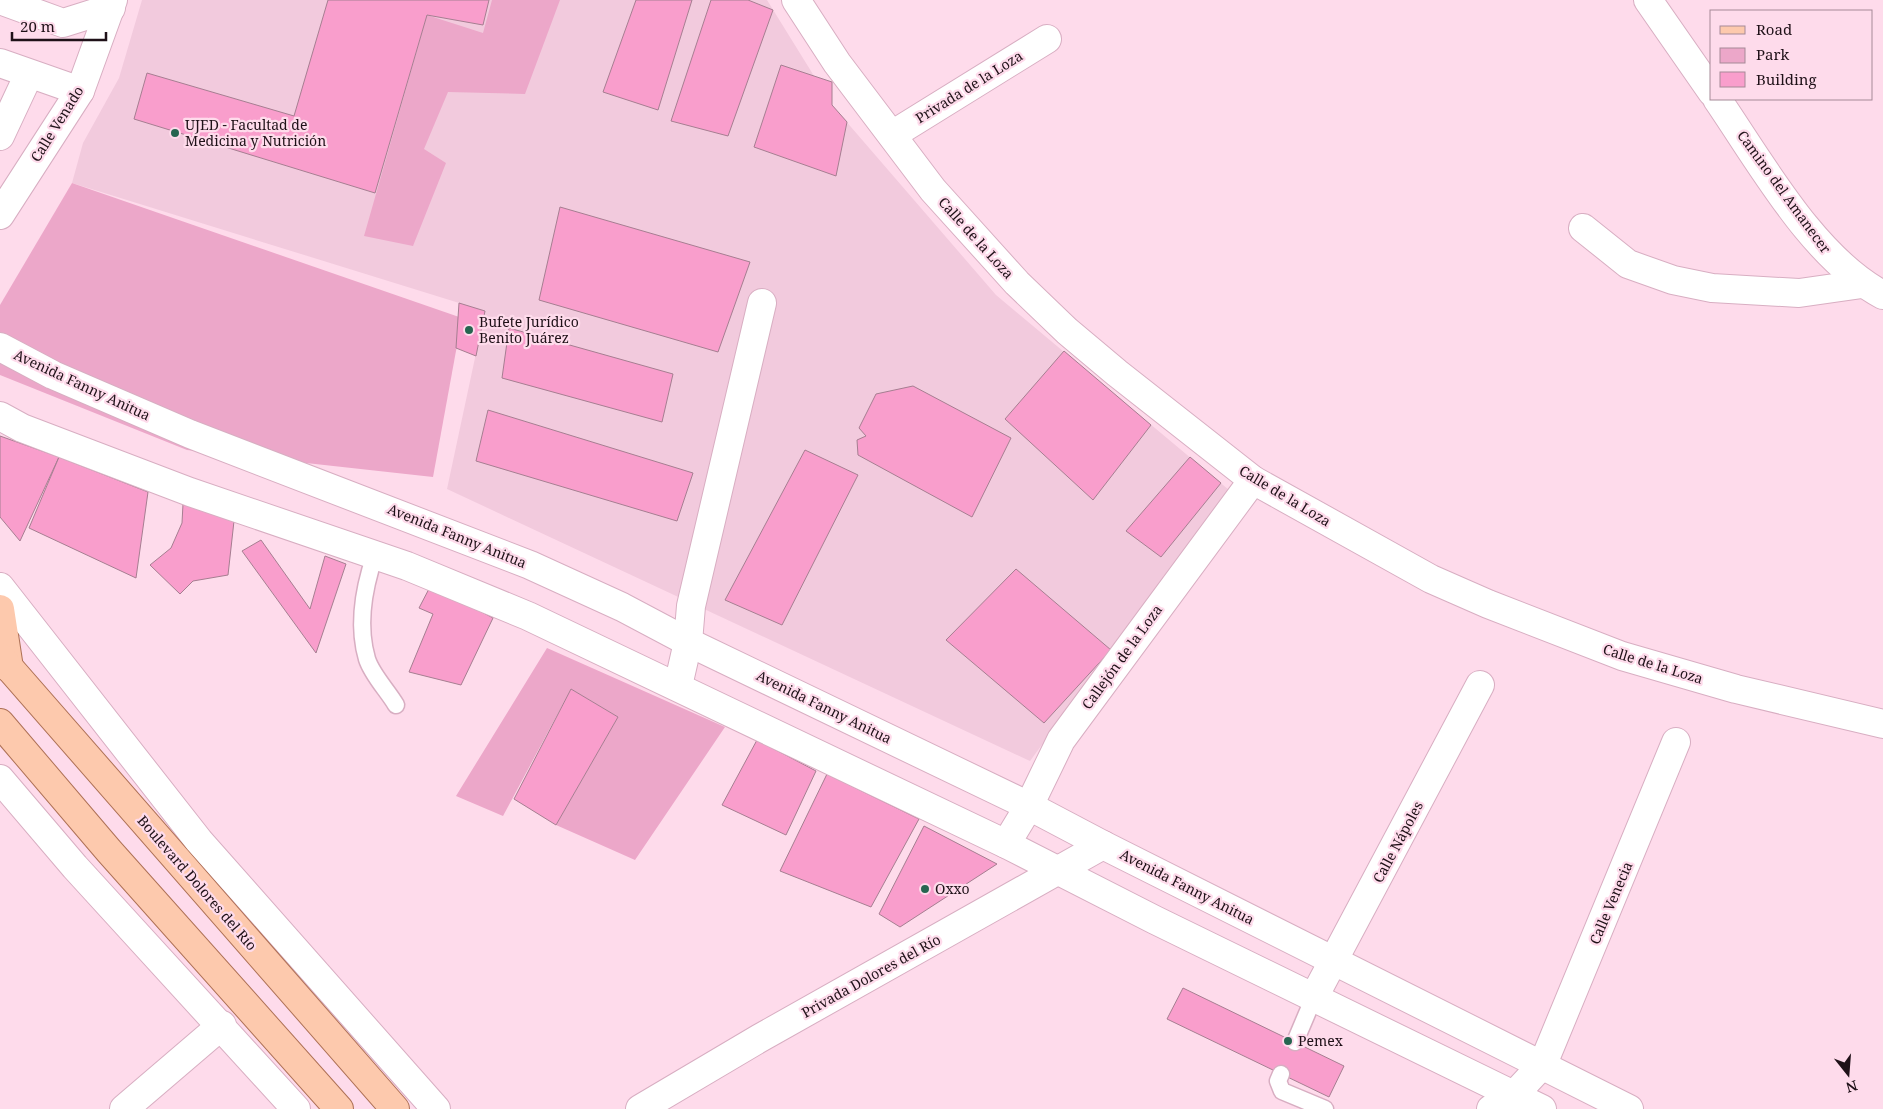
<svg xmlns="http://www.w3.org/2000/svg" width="1883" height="1109" font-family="'Noto Serif',serif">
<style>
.built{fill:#f2cadd}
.green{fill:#eca7c9}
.building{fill:#f99ecc;stroke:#a67e91}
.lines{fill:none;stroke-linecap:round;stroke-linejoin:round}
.service-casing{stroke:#d8aec2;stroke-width:19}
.minor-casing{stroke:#d8aec2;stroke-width:30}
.tertiary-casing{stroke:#d8aec2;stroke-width:30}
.secondary-casing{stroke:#d8aec2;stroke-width:30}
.primary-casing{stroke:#ae7156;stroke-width:30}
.service{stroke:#fff;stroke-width:16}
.minor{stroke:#fff;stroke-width:28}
.tertiary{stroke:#fff;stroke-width:28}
.secondary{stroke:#fff;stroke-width:28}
.primary{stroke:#fdc9ad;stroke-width:28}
.poi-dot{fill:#276550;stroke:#fedbeb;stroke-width:2}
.labels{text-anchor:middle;stroke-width:4.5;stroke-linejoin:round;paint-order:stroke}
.street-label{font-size:14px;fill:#1f1118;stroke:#fedbeb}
.poi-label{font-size:14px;fill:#1f1118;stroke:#fedbeb;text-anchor:start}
</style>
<rect width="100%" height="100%" fill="#fedbeb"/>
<polygon class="built" points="142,0 767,0 832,105 996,295 1229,490 1030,761 447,489 485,311 72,183 83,143 119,78"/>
<g class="green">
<polygon points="492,0 560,0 525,94 448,92 424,149 446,163 413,246 364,236 427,15 483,33"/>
<polygon points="72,183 462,318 433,477 187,450 0,375 0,305"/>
<polygon points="547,648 725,727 635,860 556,825 618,717 571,689 503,816 456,796"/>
</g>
<g class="building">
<polygon points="328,0 489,0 483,25 427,15 375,193 134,119 147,73 294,116"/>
<polygon points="636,0 692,0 658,110 603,92"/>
<polygon points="711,0 748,0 773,10 728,136 671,121"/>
<polygon points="781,65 832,82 832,105 847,122 836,176 754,147"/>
<polygon points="560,207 750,262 718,352 539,300"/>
<polygon points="459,303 485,311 476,356 456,348"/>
<polygon points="509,328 673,374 662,422 502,378"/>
<polygon points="1064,351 1151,425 1093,500 1005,419"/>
<polygon points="913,386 1011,438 972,517 858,455 857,440 866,436 859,428 876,394"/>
<polygon points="488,410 693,473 677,521 476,461"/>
<polygon points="0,436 59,457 20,541 0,517"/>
<polygon points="805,450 858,475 782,625 725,600"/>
<polygon points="59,457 148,492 136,578 29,528"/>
<polygon points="1190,457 1221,483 1161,557 1126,531"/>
<polygon points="183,504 234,521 228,575 193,581 180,594 150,565 171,548 182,523"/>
<polygon points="261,540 310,609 325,556 346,564 316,653 242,551"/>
<polygon points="1016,569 1111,650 1044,723 946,640"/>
<polygon points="431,585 493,618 461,685 409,672 433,614 419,608"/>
<polygon points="571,689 618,717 556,825 514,799"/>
<polygon points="757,740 816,771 786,835 722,805"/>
<polygon points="827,774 919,819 871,907 780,871"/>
<polygon points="924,826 997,864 900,927 879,914"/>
<polygon points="1183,988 1344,1066 1329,1097 1167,1019"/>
</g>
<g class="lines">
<g class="service-casing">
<g id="service">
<path d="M375 555C364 587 357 625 367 659 372 675 388 691 396 705"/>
<polyline points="1295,1042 1314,997"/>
<polyline points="1281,1074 1278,1081 1282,1091 1325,1109"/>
</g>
</g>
<g class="minor-casing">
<g id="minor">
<polyline points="0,0 63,23 111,8"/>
<polyline points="796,0 837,63 933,190 1017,283 1067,331 1117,373 1253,480 1431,579 1488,604 1622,656 1736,689 1883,724"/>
<polyline points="1648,0 1712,92"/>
<polyline points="0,63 80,91"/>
<path d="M1717 99C1761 163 1813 258 1883 295"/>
<polyline points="892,135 1047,39"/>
<polyline points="0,136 29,74"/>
<polyline points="1583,228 1628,264 1673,280 1712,288 1799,293 1862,284"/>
<polyline points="0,587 199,841 436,1109"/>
<polyline points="678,686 688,642 691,606 762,303"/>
<polyline points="0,779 75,867 296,1109"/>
<polyline points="1006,844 1029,806 1061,740 1253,480"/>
<polyline points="1314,997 1480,685"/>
<polyline points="1543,1064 1676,742"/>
<polyline points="124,1109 222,1025"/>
<polyline points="640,1109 760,1038 1103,845"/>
</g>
</g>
<g class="tertiary-casing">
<polyline id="tertiary" points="0,215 80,91 113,0"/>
</g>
<g class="secondary-casing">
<g id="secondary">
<polyline points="0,347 53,375 190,434 530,565 622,607 688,642 1029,806 1103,845 1629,1109"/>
<polyline points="0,416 22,428 190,492 407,566 528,616 1006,844 1155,920 1542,1109"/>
<polyline points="1491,1109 1513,1096 1543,1064"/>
</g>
</g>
<g class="primary-casing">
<g id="primary">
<polyline points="0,609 9,668"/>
<polyline points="0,657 395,1109"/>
<polyline points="0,723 109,851 339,1109"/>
</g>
</g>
<use href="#service" class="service"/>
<use href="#minor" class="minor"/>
<use href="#tertiary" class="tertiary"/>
<use href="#secondary" class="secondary"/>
<use href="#primary" class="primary"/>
</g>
<g class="poi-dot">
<circle cx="175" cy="133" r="5"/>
<circle cx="469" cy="330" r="5"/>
<circle cx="925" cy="889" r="5"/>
<circle cx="1288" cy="1041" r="5"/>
</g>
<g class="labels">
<g class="street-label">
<text transform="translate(969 87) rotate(-32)" y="5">Privada de la Loza</text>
<text transform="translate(57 124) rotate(-58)" y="5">Calle Venado</text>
<text transform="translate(1784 192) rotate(54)" y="5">Camino del Amanecer</text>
<text transform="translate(976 238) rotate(48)" y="5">Calle de la Loza</text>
<text transform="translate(82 385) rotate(25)" y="5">Avenida Fanny Anitua</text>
<text transform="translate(1285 496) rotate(31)" y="5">Calle de la Loza</text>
<text transform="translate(457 536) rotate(22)" y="5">Avenida Fanny Anitua</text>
<text transform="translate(1122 657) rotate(-54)" y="5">Callejón de la Loza</text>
<text transform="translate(1653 664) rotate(17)" y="5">Calle de la Loza</text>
<text transform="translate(824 707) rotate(26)" y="5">Avenida Fanny Anitua</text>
<text transform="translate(1398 842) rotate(-62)" y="5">Calle Nápoles</text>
<text transform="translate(197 883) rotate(49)" y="5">Boulevard Dolores del Río</text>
<text transform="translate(1187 887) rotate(27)" y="5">Avenida Fanny Anitua</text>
<text transform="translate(1611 903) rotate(-67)" y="5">Calle Venecia</text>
<text transform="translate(871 976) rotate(-29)" y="5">Privada Dolores del Río</text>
</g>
<g class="poi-label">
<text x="185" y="130">UJED - Facultad de<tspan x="185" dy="16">Medicina y Nutrición</tspan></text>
<text x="479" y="327">Bufete Jurídico<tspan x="479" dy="16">Benito Juárez</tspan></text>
<text x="935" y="894">Oxxo</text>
<text x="1298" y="1046">Pemex</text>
</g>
</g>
<rect x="1710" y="10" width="162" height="90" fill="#fedbeb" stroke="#a58a97"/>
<rect x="1720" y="26" width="25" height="8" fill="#fdc9ad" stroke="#a58a97"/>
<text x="1756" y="35" font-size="15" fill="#1f1118">Road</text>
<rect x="1720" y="48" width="25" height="15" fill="#eca7c9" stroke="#a58a97"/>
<text x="1756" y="60" font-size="15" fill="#1f1118">Park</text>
<rect x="1720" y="72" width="25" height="15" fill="#f99ecc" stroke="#a58a97"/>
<text x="1756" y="85" font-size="15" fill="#1f1118">Building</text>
<g transform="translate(1848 1074) rotate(163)" stroke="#fedbeb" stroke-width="4" paint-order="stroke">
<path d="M0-4L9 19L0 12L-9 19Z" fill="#1f1118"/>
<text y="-8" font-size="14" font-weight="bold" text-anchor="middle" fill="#1f1118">N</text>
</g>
<path d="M12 32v8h94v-8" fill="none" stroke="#1f1118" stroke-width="2.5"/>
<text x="20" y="32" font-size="15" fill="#1f1118" stroke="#fedbeb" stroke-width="4" paint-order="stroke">20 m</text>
</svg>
